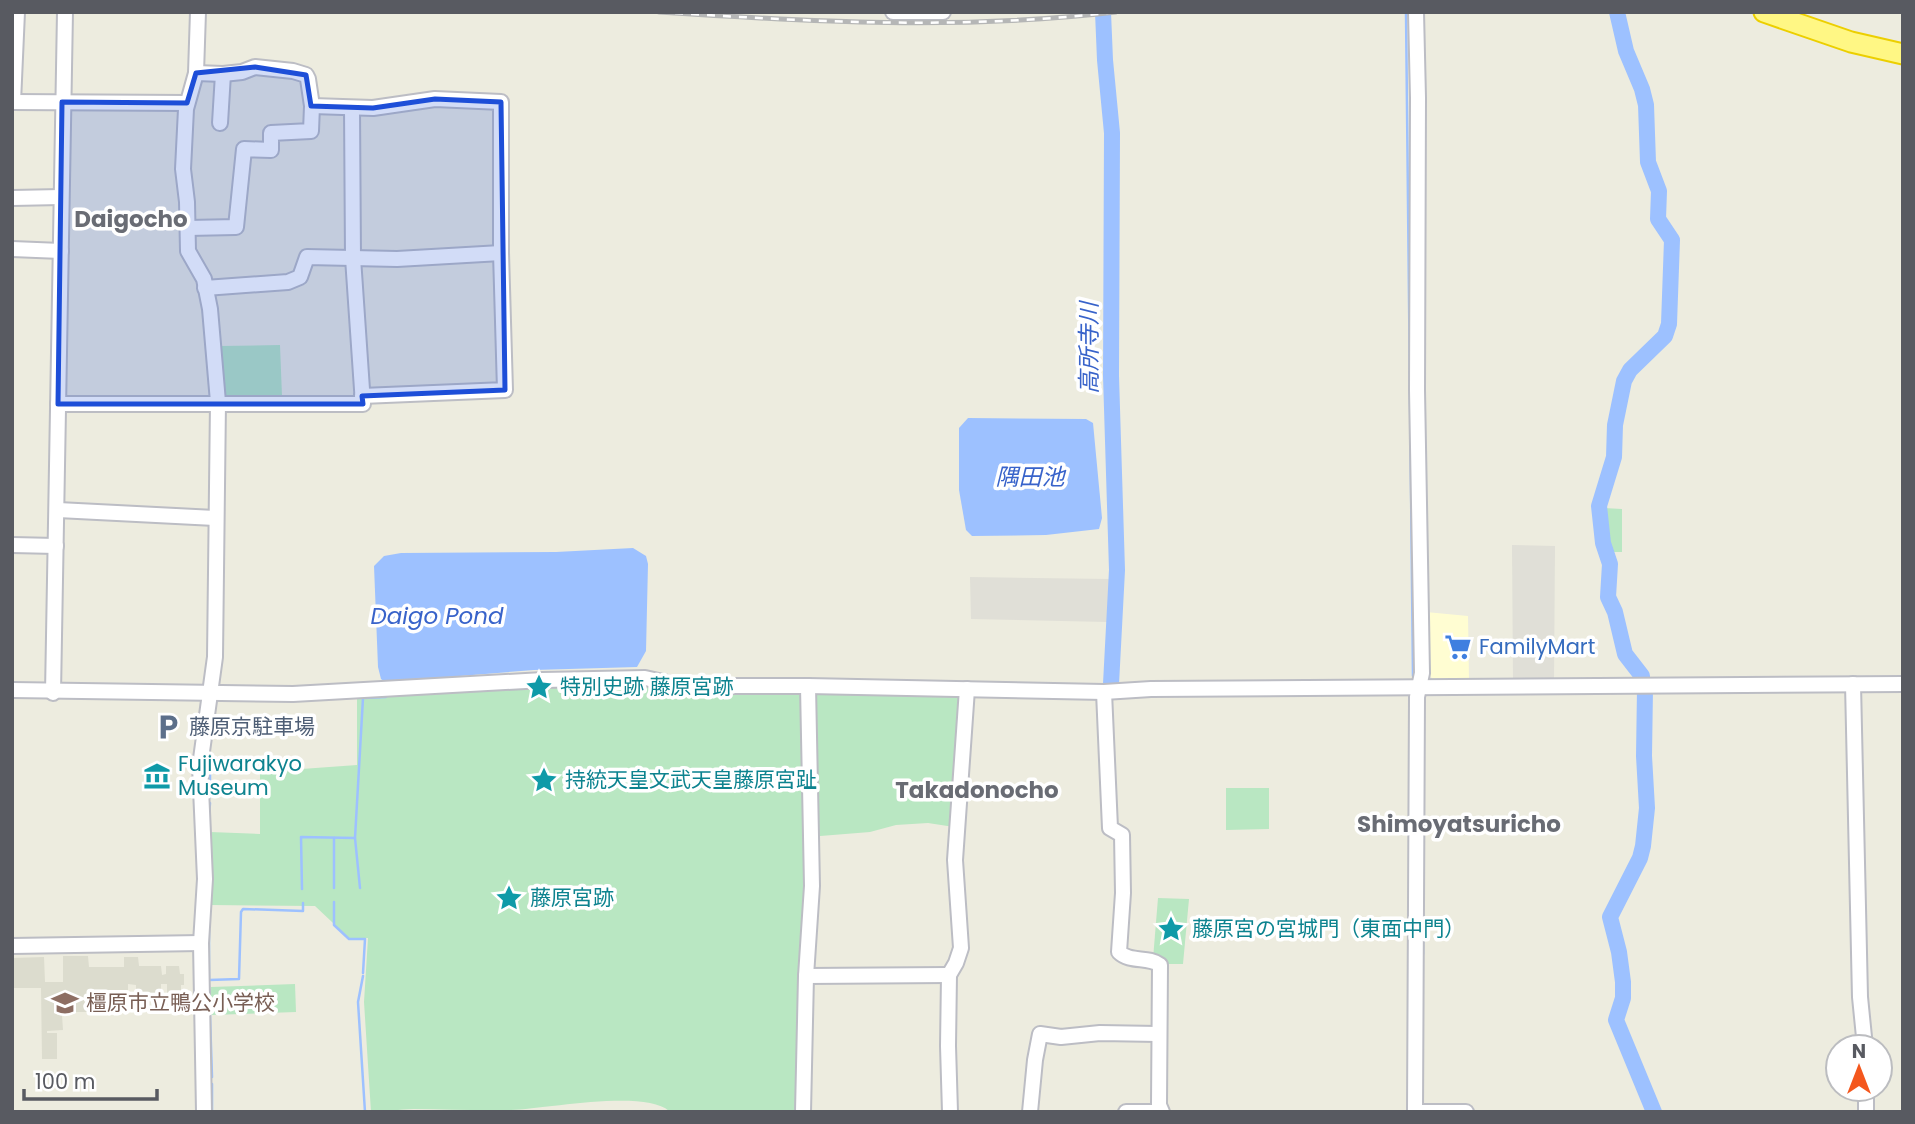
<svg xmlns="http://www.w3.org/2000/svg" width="1915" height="1124" font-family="Poppins,'Noto Sans JP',sans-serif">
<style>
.commercial{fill:#fffdd2}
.industrial{fill:#e0dfd7}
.education{fill:#dcdcce}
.green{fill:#b9e7c2}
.water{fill:#9dc1ff}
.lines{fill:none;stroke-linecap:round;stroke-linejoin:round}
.stream{stroke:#9dc1ff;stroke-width:2.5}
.river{stroke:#9dc1ff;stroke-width:16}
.minor-casing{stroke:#bcbdc4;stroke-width:18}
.highway-casing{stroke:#eccf00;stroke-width:23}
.minor{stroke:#fff;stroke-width:14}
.highway{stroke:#fff784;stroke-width:19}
.rail-casing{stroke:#b5b6b6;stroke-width:5}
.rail{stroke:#fff;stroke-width:2.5;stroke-dasharray:8;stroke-linecap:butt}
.marked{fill:#1d4ed8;fill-opacity:0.2;stroke:#1d4ed8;stroke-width:5;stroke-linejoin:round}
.labels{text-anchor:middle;stroke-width:7;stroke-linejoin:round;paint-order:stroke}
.shop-label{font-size:21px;fill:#366cbe;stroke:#fff;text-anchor:start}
.culture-label{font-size:21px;fill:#0d838f;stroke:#fff;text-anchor:start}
.service-label{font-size:21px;fill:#4e5e75;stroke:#fff;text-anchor:start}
.education-label{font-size:21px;fill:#785e54;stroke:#fff;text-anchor:start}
.neighbourhood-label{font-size:23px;font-weight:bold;fill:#696c74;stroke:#fff}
.water-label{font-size:23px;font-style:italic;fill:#3863ca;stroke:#fff}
</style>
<rect width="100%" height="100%" fill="#edecdf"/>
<polygon class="commercial" points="1426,612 1468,616 1469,681 1434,681 1428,673"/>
<g class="industrial">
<polygon points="1512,545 1555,546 1554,679 1513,680"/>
<polygon points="970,577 1110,579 1107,622 971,619"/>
</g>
<polygon class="education" points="63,956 88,956 89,967 124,967 124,957 138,957 139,966 161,966 162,975 166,974 166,966 179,966 180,974 184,974 184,985 181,985 181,993 167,993 167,984 161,984 161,994 136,994 136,985 128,984 128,994 88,995 88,1012 64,1012 64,1008 57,1009 57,1015 62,1015 63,1030 47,1031 47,1033 57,1033 57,1059 42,1059 41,988 14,988 12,999 12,958 44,957 45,982 63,982"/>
<g class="green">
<polygon points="280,345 282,396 222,395 219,346"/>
<polygon points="1604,508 1622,509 1622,552 1610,552 1607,543"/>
<path d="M527 685H646L960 694 954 827 928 823 896 825 870 832 808 837 799 1112 669 1111C645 1089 544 1109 511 1110 478 1111 446 1109 414 1109 400 1109 385 1112 371 1112L364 1002 368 938 350 939 315 906 211 905 210 832 260 834V772L357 765V694Z"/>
<polygon points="1226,788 1269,788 1269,829 1226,830"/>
<polygon points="1158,898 1189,899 1183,964 1164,964 1153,959"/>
<polygon points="295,984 296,1012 211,1015 211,987"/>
</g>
<g class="water">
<polygon points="968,418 1086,419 1093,423 1102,518 1099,529 1046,535 972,536 966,530 959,490 959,428"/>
<polygon points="633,548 646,556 648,564 646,651 637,667 534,670 385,682 381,679 378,667 374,566 384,556 401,553 556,552"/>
</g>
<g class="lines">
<g class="stream">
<polyline points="1406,12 1413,676"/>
<polyline points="210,797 210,766"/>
<polyline points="209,817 210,803"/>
<polyline points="334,838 334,888"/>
<polyline points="355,838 360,888"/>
<polyline points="302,889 301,837 355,838 363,698 386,697"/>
<polyline points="334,902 334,925 349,939 365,939 363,973"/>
<polyline points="1423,923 1423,954"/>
<polyline points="363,976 358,1002 365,1112"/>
<polyline points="209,979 209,930"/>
<polyline points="209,980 239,979 241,912 243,909 303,911 303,903"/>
<polyline points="209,987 212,1077"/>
<polyline points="212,1084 212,1112"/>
</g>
<g class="river">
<polyline points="1103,12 1105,60 1112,133 1111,376 1117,570 1111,684"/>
<polyline points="1617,12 1626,51 1642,89 1646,105 1648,162 1659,191 1658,219 1672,240 1669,324 1665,336 1630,370 1624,381 1615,425 1614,457 1599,506 1603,543 1610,564 1608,597 1615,612 1625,654 1642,676"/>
<polyline points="1645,689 1644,756 1647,808 1643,846 1640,858 1610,917 1619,952 1623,982 1623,998 1616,1020 1654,1112"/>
</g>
<g class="minor-casing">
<g id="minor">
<polyline points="198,12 196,73 186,109 183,169 187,202 188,251 204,279 210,309 218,402 215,657 200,766 205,879 201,943 204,1112"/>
<polyline points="893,12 943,12"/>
<polyline points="196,73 223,74 242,72 255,67 293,71 306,75 308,79 312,106 373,108 435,99 501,102 501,253 505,390 362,396"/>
<polyline points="12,102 187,103"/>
<polyline points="13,102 17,12"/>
<polyline points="220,123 223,74"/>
<polyline points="12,198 61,197"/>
<polyline points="188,228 236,227 244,149 271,150 271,133 311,131 312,106"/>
<polyline points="12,249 61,251"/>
<polyline points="205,288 288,282 300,277 307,257 397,259 501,253"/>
<polyline points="58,404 363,404 353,258 352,108"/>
<polyline points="58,510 215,518"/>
<polyline points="12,545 56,546"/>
<polyline points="1853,684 1860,997 1865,1047"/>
<polyline points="12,690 293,694 543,680 645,678 681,686 808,686 1104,692 1151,689 1903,684"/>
<path d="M1104 692 1110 828 1122 835 1123 893 1119 952C1130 963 1148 956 1160 965L1159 1105 1162 1112"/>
<polyline points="53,693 65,12"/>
<polyline points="12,946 201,943"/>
<polyline points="806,976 949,975"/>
<polyline points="1866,1089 1866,1112"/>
<polyline points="803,1112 806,976 812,886 808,686"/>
<polyline points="950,1112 948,1046 949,975 956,963 961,948 955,860 967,689"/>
<polyline points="1030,1112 1035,1060 1040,1034 1061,1037 1100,1033 1158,1034"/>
<polyline points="1126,1112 1157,1112"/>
<polyline points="1415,1112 1417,697 1422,673 1417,390 1418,98 1416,12"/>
<polyline points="1415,1112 1466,1112"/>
</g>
</g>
<g class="highway-casing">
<polyline id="highway" points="1764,12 1851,42 1903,54"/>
</g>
<use href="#minor" class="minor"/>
<use href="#highway" class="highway"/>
<g class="rail-casing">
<path id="rail" d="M659 12C812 22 963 30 1116 12"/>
</g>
<use href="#rail" class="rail"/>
</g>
<path class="marked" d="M255 67 306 75 311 106 373 108 435 99 501 102 505 390 362 396 363 404H58L62 102 187 103 196 73Z"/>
<defs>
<g id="supermarket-bare" transform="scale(2.1)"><path d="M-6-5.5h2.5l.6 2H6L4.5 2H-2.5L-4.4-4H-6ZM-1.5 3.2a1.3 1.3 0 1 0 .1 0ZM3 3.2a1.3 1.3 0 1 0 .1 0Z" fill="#3f7fe0" stroke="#fff" stroke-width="2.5" paint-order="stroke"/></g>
<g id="sight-bare" transform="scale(2.1)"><path d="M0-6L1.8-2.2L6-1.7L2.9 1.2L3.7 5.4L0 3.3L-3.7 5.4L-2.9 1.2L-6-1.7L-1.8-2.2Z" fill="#0f9aa8" stroke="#fff" stroke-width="2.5" paint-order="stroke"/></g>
<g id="parking-bare" transform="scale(2.1)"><path d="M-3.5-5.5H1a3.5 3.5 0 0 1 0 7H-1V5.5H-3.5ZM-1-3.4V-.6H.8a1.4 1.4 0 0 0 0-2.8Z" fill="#5c6f8a" stroke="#fff" stroke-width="2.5" paint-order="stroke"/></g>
<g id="museum-bare" transform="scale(2.1)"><path d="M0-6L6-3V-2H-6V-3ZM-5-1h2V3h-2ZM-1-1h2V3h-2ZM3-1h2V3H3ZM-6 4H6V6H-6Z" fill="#0f9aa8" stroke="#fff" stroke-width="2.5" paint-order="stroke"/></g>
<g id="school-bare" transform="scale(2.1)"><path d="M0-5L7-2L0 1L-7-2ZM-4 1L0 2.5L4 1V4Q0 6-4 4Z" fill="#8d6e63" stroke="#fff" stroke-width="2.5" paint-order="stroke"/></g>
</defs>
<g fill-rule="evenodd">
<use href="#supermarket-bare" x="1458" y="647"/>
<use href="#sight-bare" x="539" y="687"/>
<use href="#parking-bare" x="168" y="727"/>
<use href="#museum-bare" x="157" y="776"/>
<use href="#sight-bare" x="544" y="780"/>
<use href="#sight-bare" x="509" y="898"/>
<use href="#sight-bare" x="1171" y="929"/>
<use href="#school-bare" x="65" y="1003"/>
</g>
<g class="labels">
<g class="shop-label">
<text x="1479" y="654">FamilyMart</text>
</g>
<g class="culture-label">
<text x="560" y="694">特別史跡 藤原宮跡</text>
<text x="178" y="771">Fujiwarakyo<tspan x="178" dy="24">Museum</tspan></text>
<text x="565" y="787">持統天皇文武天皇藤原宮趾</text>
<text x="530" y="905">藤原宮跡</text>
<text x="1192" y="936">藤原宮の宮城門（東面中門）</text>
</g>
<g class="service-label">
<text x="189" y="734">藤原京駐車場</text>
</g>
<g class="education-label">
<text x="86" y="1010">橿原市立鴨公小学校</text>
</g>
<g class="neighbourhood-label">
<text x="131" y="227">Daigocho</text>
<text x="977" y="798">Takadonocho</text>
<text x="1459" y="832">Shimoyatsuricho</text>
</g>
<g class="water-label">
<text transform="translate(1089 348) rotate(-90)" y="8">高所寺川</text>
<text x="1030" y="485">隅田池</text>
<text x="437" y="624">Daigo Pond</text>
</g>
</g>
<rect width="1915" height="1124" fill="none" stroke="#585a61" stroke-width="28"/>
<g transform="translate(1859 1068)"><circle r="33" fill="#ffffff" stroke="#bcbdc0" stroke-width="2"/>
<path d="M0-5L12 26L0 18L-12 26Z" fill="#f4571d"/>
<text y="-10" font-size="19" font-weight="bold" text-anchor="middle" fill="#585a61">N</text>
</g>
<path d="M24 1089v10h133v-10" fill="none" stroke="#585a61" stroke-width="3.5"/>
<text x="35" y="1089" font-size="21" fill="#585a61" stroke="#ffffff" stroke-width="5" paint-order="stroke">100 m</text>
</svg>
